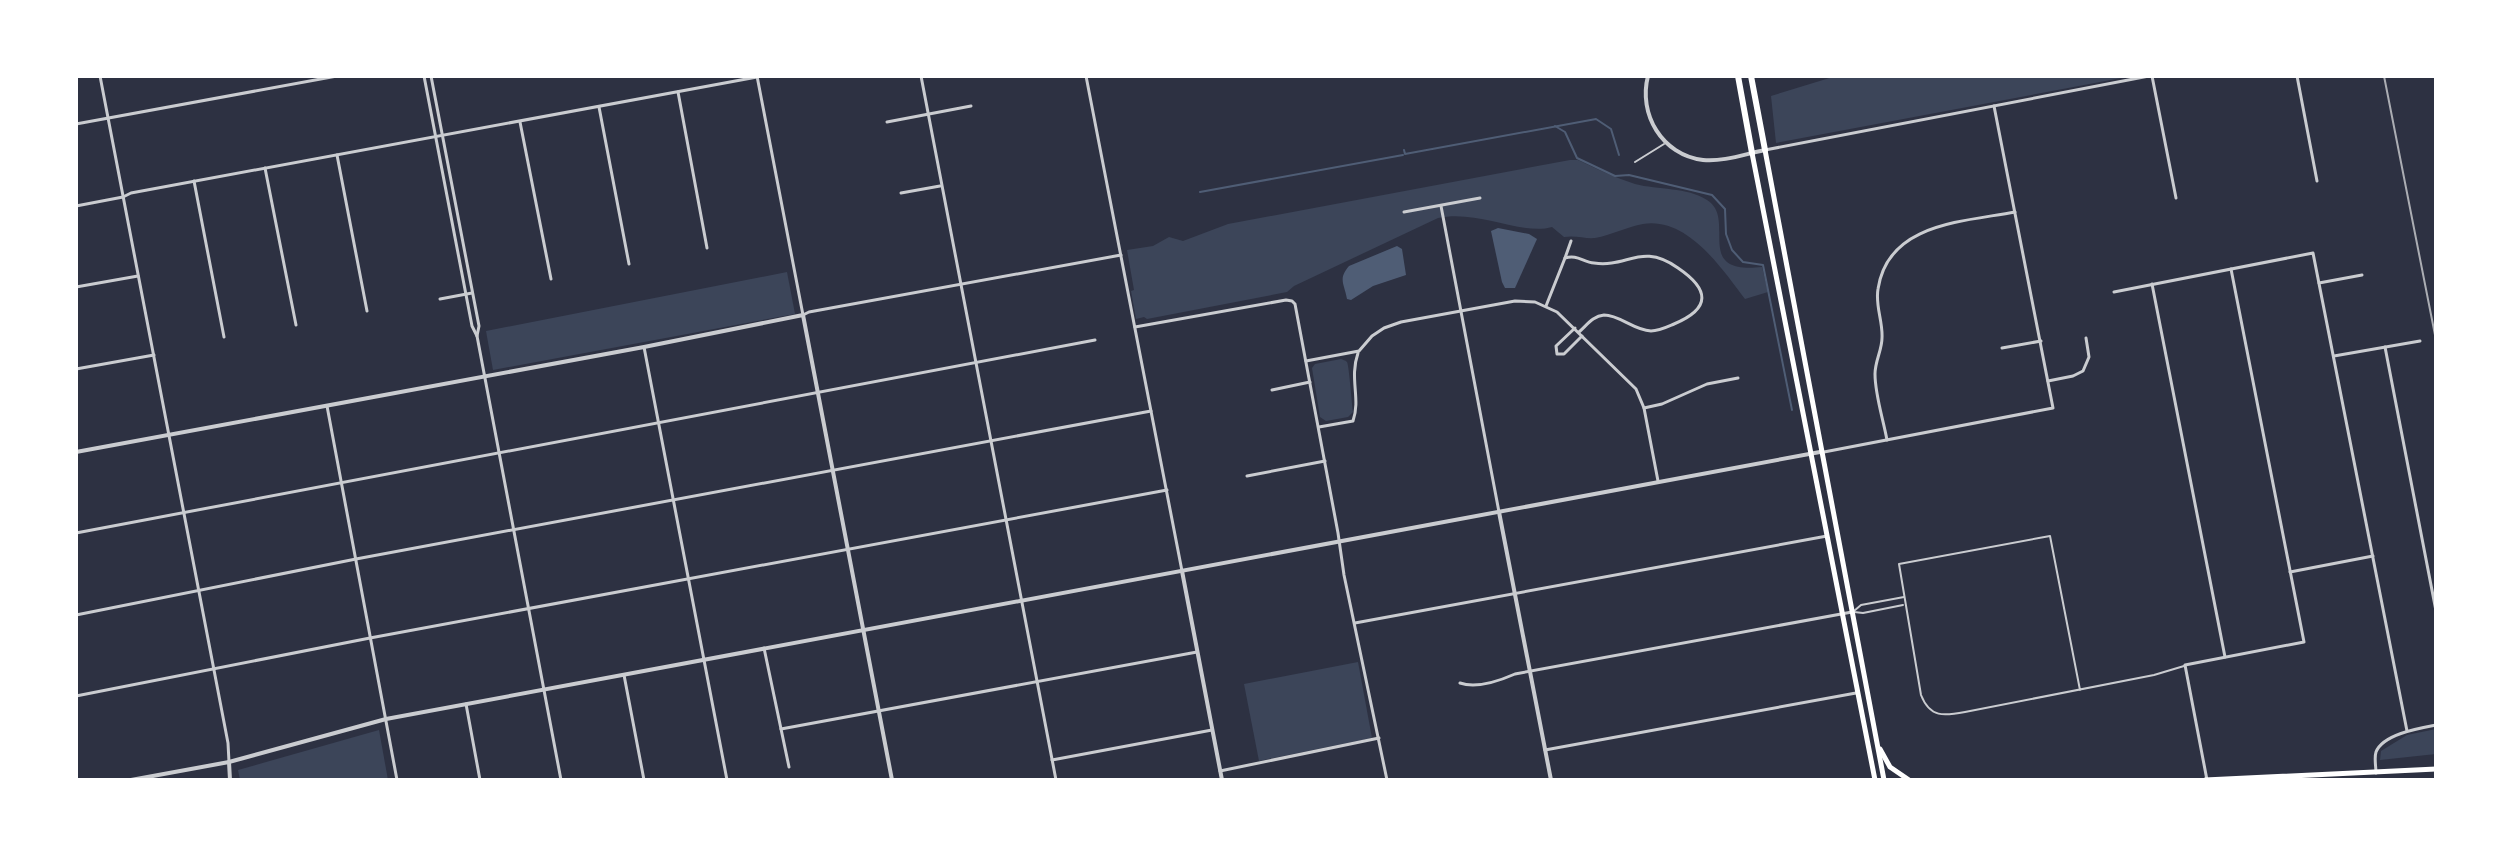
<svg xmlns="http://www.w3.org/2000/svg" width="2512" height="856" font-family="'Public Sans',sans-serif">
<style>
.green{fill:#3c4559}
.water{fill:#4f5d75}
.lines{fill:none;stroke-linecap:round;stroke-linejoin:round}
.stream{stroke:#4f5d75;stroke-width:2}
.service{stroke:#caccd0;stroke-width:2}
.minor{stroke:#caccd0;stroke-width:3}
.tertiary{stroke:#caccd0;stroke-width:4}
.primary{stroke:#fff;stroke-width:5}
.motorway{stroke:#fff;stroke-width:6}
.rail{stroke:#abadb3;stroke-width:2}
</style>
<rect width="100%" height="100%" fill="#2d3142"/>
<g class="green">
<polygon points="1836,76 2132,76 1776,143 1771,96"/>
<path d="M1570 160H1578C1597 169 1616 178 1635 184 1658 190 1687 187 1707 200 1738 219 1691 275 1762 267L1768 292 1745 299C1722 269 1688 217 1643 224 1627 227 1611 235 1595 238 1585 239 1576 235 1564 237L1552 227C1522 236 1478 209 1438 218L1294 286 1287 292 1147 319 1144 317 1136 319 1131 291 1134 290 1127 250 1153 246 1169 237 1183 241 1228 224Z"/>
<polygon points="787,272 795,314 493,370 486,331"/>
<path d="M1341 359C1343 360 1345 360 1347 362 1349 365 1352 405 1353 412L1348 417 1326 421 1320 417 1312 368 1315 364Z"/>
<polygon points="1358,662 1372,738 1259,761 1244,684"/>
<polygon points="2436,729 2436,754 2380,760 2381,751 2407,735"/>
<polygon points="379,730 388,780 240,780 238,770"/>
</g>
<g class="water">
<polygon points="1498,228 1529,234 1537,239 1515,288 1505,288 1502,282 1491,231"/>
<path d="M1397 246 1402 249 1406 275 1373 286 1351 300 1347 299C1344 283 1338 279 1349 266Z"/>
</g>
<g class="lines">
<g class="stream">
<polyline points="1555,126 1565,132 1577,158 1615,176 1629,175 1712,195 1725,209 1726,234 1732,250 1743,262 1763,265 1792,410"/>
<polyline points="1404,150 1405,154 1596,119 1611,129 1619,155"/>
<polyline points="1200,192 1403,155"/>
</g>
<g class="service">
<polyline points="1635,162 1664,144"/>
<polyline points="1854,611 1861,605 1904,597"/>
<polyline points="1854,612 1863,613 1903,605"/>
<path d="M2080 690 2050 536 1899 564 1921 695C1930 718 1944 716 1965 712L2154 675 2184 666"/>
</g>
<g class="minor">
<polyline points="100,76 228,743 229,762"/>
<polyline points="424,76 472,326 477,336 561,780"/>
<polyline points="431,76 479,326 477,336"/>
<polyline points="757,76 803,315 809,312 1121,255"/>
<polyline points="921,76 1056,780"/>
<polyline points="1086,76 1182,571"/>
<polyline points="2152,76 2176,198"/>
<polyline points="2297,76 2317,181"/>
<polyline points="678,92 707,248"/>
<polyline points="599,107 629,264"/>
<polyline points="520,122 551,279"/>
<polyline points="887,122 971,106"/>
<polyline points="76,124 337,76"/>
<polyline points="1765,150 2149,76"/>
<polyline points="337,155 367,311"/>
<polyline points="265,168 296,325"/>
<polyline points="194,181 224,337"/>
<polyline points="901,193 940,186"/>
<polyline points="76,206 123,197 131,193 757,77"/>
<polyline points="1441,206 1499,512"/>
<polyline points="1404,212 1480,198"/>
<polyline points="1565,258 1571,241"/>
<polyline points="2319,283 2362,275"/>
<polyline points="2152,284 2225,657"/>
<polyline points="76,287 138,276"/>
<polyline points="2114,292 2313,253 2407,731"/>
<polyline points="440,299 472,293"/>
<path d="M1546 306 1565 258C1577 254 1583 262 1594 263 1628 268 1641 242 1678 268 1709 289 1712 308 1674 324 1667 327 1659 331 1651 331 1633 330 1620 315 1604 315 1593 316 1587 325 1579 332"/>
<polyline points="1135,327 1286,300 1292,301 1295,304 1338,533 1344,575 1387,780"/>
<polyline points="1575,328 1556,346 1557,354 1564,354 1582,336"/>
<polyline points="644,347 727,780"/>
<polyline points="2385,347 2436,611"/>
<polyline points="2002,348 2041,341"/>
<polyline points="2334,356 2420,341"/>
<polyline points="1306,361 1359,351 1372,336 1384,328 1401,322 1515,301 1535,302 1557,312 1636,389 1644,408 1658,481"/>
<polyline points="76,369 154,355"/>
<polyline points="2048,381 2073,376 2083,371 2089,357 2086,338"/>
<polyline points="1272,390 1310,382"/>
<polyline points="327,406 397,780"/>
<polyline points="1644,408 1662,404 1707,384 1738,378"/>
<path d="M1319 427 1353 421C1361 398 1349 379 1358 353"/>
<path d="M1887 440C1883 418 1875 395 1875 374 1875 361 1882 350 1882 338 1883 321 1875 306 1878 289 1888 223 1962 222 2015 212"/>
<polyline points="1824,452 2053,408 1994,106"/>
<polyline points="1247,476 1325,461"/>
<polyline points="76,533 1095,340"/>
<polyline points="2290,572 2373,556"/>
<polyline points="76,615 356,559 1151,411"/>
<polyline points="1355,623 1827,536"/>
<polyline points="764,648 789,767"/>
<polyline points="624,675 644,780"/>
<path d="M1460 683C1477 689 1499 681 1515 674L1852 612"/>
<polyline points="76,696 370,638 1167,490"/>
<polyline points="466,704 480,780"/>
<polyline points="781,729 1197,652"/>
<polyline points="1545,750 1856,693"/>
<polyline points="1052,760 1212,730"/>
<polyline points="1220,771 1379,738"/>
<path d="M2376 773C2376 766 2374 758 2376 752 2383 734 2420 728 2436 725"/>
<polyline points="2207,780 2185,665 2304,642 2231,269"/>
</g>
<g class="tertiary">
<path d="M1648 76C1638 114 1662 155 1703 160 1723 162 1745 154 1765 150"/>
<polyline points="76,452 644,347 803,315 892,780"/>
<polyline points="1499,512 1551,780"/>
<polyline points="1182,571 1222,780"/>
<polyline points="229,762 230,780"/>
<polyline points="131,780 229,762 386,719 1820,452"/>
</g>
<g class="primary">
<polyline points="1765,150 1884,780"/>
<polyline points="1752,153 1875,780"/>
<polyline points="1880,749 1890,767 1909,780"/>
<polyline points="2205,780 2436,769"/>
</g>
<g class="motorway">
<polyline points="1738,76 1752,153"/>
<polyline points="1751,76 1765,150"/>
</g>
<polyline class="rail" points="2384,76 2436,340"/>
</g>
<rect width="2512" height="856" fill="none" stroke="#ffffff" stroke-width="156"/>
</svg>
